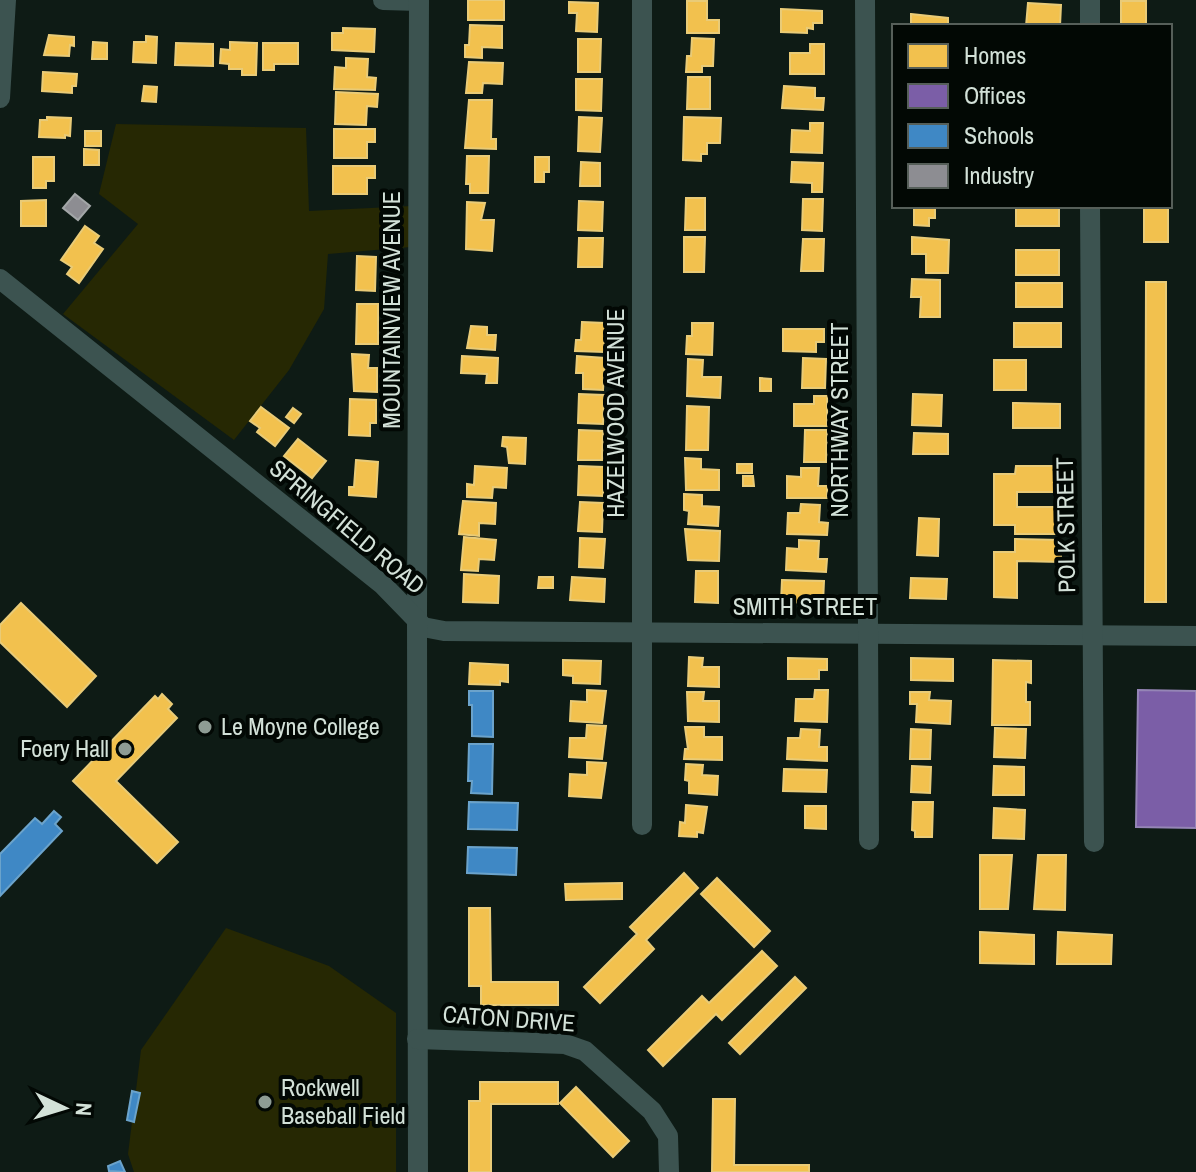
<svg xmlns="http://www.w3.org/2000/svg" width="1196" height="1172" font-family="'Archivo Narrow',sans-serif">
<style>
.green{fill:#262803}
.homes{fill:#f2c14e;stroke:#e9cb77;stroke-width:2}
.offices{fill:#7b5ea7;stroke:#9585b6;stroke-width:2}
.schools{fill:#3f88c5;stroke:#6ba3cb;stroke-width:2}
.industry{fill:#8d8d92;stroke:#a2a6a7;stroke-width:2}
.lines{fill:none;stroke-linecap:round;stroke-linejoin:round}
.minor{stroke:#3c5350;stroke-width:20}
.poi-dot{fill:#8e9c94;stroke:#020804;stroke-width:3}
.labels{text-anchor:middle;stroke-width:8;stroke-linejoin:round;paint-order:stroke}
.street-label{font-size:24px;fill:#d3e1d8;stroke:#020804}
.poi-label{font-size:24px;fill:#d3e1d8;stroke:#020804;text-anchor:start}
</style>
<rect width="100%" height="100%" fill="#0e1b15"/>
<g class="green">
<polygon points="116,124 306,128 309,211 412,206 411,247 328,254 324,309 289,370 234,440 63,314 138,224 99,194"/>
<polygon points="226,928 329,966 396,1013 396,1172 134,1172 128,1154 141,1050"/>
</g>
<g class="homes">
<rect x="468" y="0" width="36" height="20"/>
<polygon points="687,1 707,1 707,20 719,20 719,33 687,33"/>
<rect x="1121" y="1" width="25" height="25"/>
<polygon points="569,2 598,3 597,32 576,31 577,13 569,13"/>
<polygon points="1028,3 1061,5 1060,26 1026,26"/>
<polygon points="781,9 822,11 822,23 813,23 813,29 807,28 807,33 781,32"/>
<polygon points="911,14 948,18 948,26 911,26"/>
<polygon points="470,25 502,26 502,48 482,47 482,58 465,57 465,45 469,45"/>
<polygon points="343,28 375,29 374,52 332,50 332,33 343,33"/>
<polygon points="49,35 74,37 74,46 70,45 69,56 44,55"/>
<polygon points="146,36 157,37 156,63 133,62 134,42 146,42"/>
<polygon points="692,38 714,39 713,66 702,66 702,72 686,72 687,56 691,56"/>
<polygon points="578,39 601,39 600,72 578,72"/>
<polygon points="93,42 107,43 107,59 92,59"/>
<polygon points="230,42 257,43 256,75 242,75 242,69 229,69 229,64 220,63 221,49 230,50"/>
<polygon points="176,43 213,44 213,66 175,65"/>
<polygon points="263,43 298,43 298,64 274,64 274,70 263,70"/>
<polygon points="810,44 824,44 824,74 790,74 790,53 810,53"/>
<polygon points="346,58 368,59 367,77 376,78 375,90 334,89 335,67 346,68"/>
<polygon points="469,62 503,63 502,84 483,83 482,93 466,93"/>
<polygon points="43,72 77,74 76,86 72,86 72,93 42,91"/>
<polygon points="688,77 710,77 710,109 687,109"/>
<polygon points="576,79 602,79 601,111 576,110"/>
<polygon points="144,86 157,87 156,102 142,101"/>
<polygon points="784,86 815,88 815,98 824,98 823,110 782,108"/>
<polygon points="336,92 378,94 377,107 367,106 366,125 335,124"/>
<polygon points="469,100 492,100 491,139 496,139 496,149 465,148"/>
<polygon points="47,117 71,118 70,136 65,135 65,138 39,137 40,120 47,120"/>
<polygon points="579,117 602,118 600,152 578,151"/>
<polygon points="684,117 721,118 720,143 707,143 707,154 701,154 701,161 683,160"/>
<polygon points="810,123 823,123 822,153 791,152 792,130 810,131"/>
<polygon points="334,129 375,129 375,142 367,142 367,158 334,158"/>
<rect x="85" y="131" width="16" height="15"/>
<polygon points="84,149 99,150 99,165 84,165"/>
<polygon points="467,156 489,156 488,193 470,193 470,184 466,184"/>
<polygon points="33,157 54,157 54,181 46,181 46,188 33,188"/>
<polygon points="535,157 549,157 549,172 544,172 544,182 535,182"/>
<polygon points="581,162 600,163 600,186 580,186"/>
<polygon points="792,162 823,163 822,192 812,192 812,183 791,182"/>
<polygon points="333,166 375,166 375,178 367,178 367,194 333,194"/>
<polygon points="686,198 705,198 705,230 685,230"/>
<polygon points="803,199 823,199 822,231 802,230"/>
<polygon points="46,200 46,226 21,226 21,201"/>
<polygon points="579,201 603,202 602,231 578,230"/>
<polygon points="467,202 485,203 481,220 494,220 492,251 466,249"/>
<polygon points="914,206 935,206 935,218 929,218 929,226 914,225"/>
<rect x="1016" y="206" width="43" height="20"/>
<rect x="1144" y="206" width="24" height="36"/>
<polygon points="85,226 99,236 94,243 103,249 79,283 67,274 72,267 61,260"/>
<polygon points="684,237 705,237 704,272 684,272"/>
<polygon points="912,237 949,240 948,273 926,273 926,254 912,254"/>
<polygon points="579,238 603,238 602,267 578,267"/>
<polygon points="803,239 824,239 823,271 801,271"/>
<rect x="1016" y="250" width="43" height="25"/>
<polygon points="357,256 376,257 375,291 356,290"/>
<polygon points="912,279 940,280 940,317 920,317 921,297 911,297"/>
<polygon points="1146,282 1166,282 1166,602 1145,602"/>
<rect x="1016" y="283" width="46" height="24"/>
<polygon points="357,304 378,304 378,344 356,344"/>
<polygon points="582,322 605,323 604,352 575,351 576,340 581,340"/>
<polygon points="692,323 713,323 712,355 686,354 687,336 692,336"/>
<rect x="1014" y="323" width="47" height="24"/>
<polygon points="471,326 487,327 487,335 496,335 495,350 467,348"/>
<polygon points="783,329 824,329 824,342 816,342 816,352 783,351"/>
<polygon points="352,354 369,355 368,368 377,368 377,392 354,391"/>
<polygon points="462,356 498,358 497,383 486,383 487,374 461,373"/>
<polygon points="577,356 605,358 603,390 583,389 583,373 576,373"/>
<polygon points="803,358 826,359 825,388 802,388"/>
<polygon points="688,359 703,360 702,377 721,377 720,398 687,396"/>
<rect x="994" y="360" width="32" height="30"/>
<polygon points="760,378 771,379 771,391 760,391"/>
<polygon points="579,394 604,395 603,424 578,423"/>
<polygon points="913,394 942,395 941,426 912,425"/>
<polygon points="814,396 827,396 827,426 794,426 794,404 814,404"/>
<polygon points="350,399 376,400 376,423 370,423 370,436 349,435"/>
<polygon points="1013,403 1060,404 1060,428 1013,428"/>
<polygon points="687,406 709,407 708,450 686,450"/>
<polygon points="261,407 289,428 275,446 257,432 260,428 250,421"/>
<polygon points="293,408 301,414 294,423 286,417"/>
<polygon points="579,430 603,431 602,460 578,460"/>
<polygon points="805,430 827,430 826,462 804,462"/>
<polygon points="914,433 948,434 948,454 913,454"/>
<polygon points="503,437 526,438 525,464 509,463 507,447 502,446"/>
<polygon points="298,439 326,461 312,478 284,456"/>
<polygon points="685,458 701,459 701,469 719,470 719,490 686,490"/>
<polygon points="356,460 378,462 376,497 349,495 349,487 354,487"/>
<rect x="737" y="464" width="15" height="9"/>
<polygon points="475,466 507,468 506,488 493,487 492,498 467,497 467,484 474,485"/>
<polygon points="579,466 604,467 603,496 578,495"/>
<polygon points="1016,466 1062,466 1061,492 1017,492 1017,507 1061,507 1061,534 1015,534 1015,525 994,525 994,474 1015,474"/>
<polygon points="801,468 819,468 818,486 827,486 827,498 787,498 787,476 801,477"/>
<polygon points="743,476 753,476 754,486 743,486"/>
<polygon points="684,494 702,495 702,506 719,507 718,526 688,524 689,511 684,510"/>
<polygon points="463,501 496,503 495,524 479,523 479,536 459,534"/>
<polygon points="580,502 603,503 602,532 578,531"/>
<polygon points="801,504 820,505 819,522 828,523 827,535 787,534 788,513 800,513"/>
<polygon points="919,518 939,519 938,556 917,555"/>
<polygon points="685,529 720,531 719,561 688,560"/>
<polygon points="464,537 496,540 494,560 479,559 478,571 461,570"/>
<polygon points="580,538 605,539 603,568 579,567"/>
<polygon points="1015,539 1061,540 1061,562 1017,561 1017,598 994,597 994,552 1015,552"/>
<polygon points="799,540 819,541 818,559 827,559 826,572 786,570 787,548 799,549"/>
<polygon points="696,571 718,571 718,603 695,602"/>
<polygon points="464,574 499,576 498,603 463,602"/>
<polygon points="539,577 553,577 553,588 538,588"/>
<polygon points="572,577 605,579 604,602 570,600"/>
<polygon points="911,578 947,579 946,599 910,598"/>
<polygon points="782,580 824,581 823,603 781,602"/>
<polygon points="21,603 96,676 67,707 0,642 0,625"/>
<polygon points="689,657 703,658 702,667 719,667 719,687 688,686"/>
<polygon points="788,658 827,659 827,670 819,670 819,679 788,679"/>
<polygon points="911,658 953,659 953,681 911,680"/>
<polygon points="563,660 601,661 600,684 573,683 573,676 563,675"/>
<polygon points="993,660 1031,661 1031,683 1026,682 1026,702 1030,702 1030,725 992,725"/>
<polygon points="470,663 508,665 508,682 500,681 500,685 469,684"/>
<polygon points="587,690 606,691 602,723 570,721 571,701 587,702"/>
<polygon points="815,690 828,690 827,722 795,721 796,699 814,699"/>
<polygon points="687,692 704,692 703,701 719,701 719,722 688,721"/>
<polygon points="910,692 930,692 929,700 951,701 950,724 916,722 917,704 910,704"/>
<polygon points="162,694 172,704 168,709 177,718 116,781 178,842 157,863 73,781 155,696 158,699"/>
<polygon points="587,725 606,726 602,759 569,757 570,738 586,738"/>
<polygon points="685,727 704,727 704,737 722,737 722,760 684,759 685,749 688,749"/>
<polygon points="995,728 1026,729 1025,758 994,757"/>
<polygon points="801,729 820,730 819,747 827,747 827,761 787,759 788,738 800,738"/>
<polygon points="911,729 931,730 930,759 910,759"/>
<polygon points="587,762 606,763 601,798 569,796 570,774 587,775"/>
<polygon points="686,764 703,765 702,775 718,776 717,795 689,793 689,781 685,780"/>
<polygon points="912,766 931,767 930,793 911,792"/>
<polygon points="994,766 1024,767 1024,795 993,795"/>
<polygon points="784,769 827,770 826,792 783,791"/>
<polygon points="913,802 933,802 932,837 915,837 915,831 912,830"/>
<polygon points="686,805 707,807 703,833 697,832 697,837 679,836 680,822 685,823"/>
<polygon points="805,806 826,806 826,829 805,828"/>
<polygon points="994,808 1025,810 1024,839 993,838"/>
<polygon points="980,855 1012,855 1008,909 980,909"/>
<polygon points="1038,855 1066,855 1065,910 1034,909"/>
<polygon points="684,873 698,888 646,940 654,949 600,1003 584,987 637,934 630,927"/>
<polygon points="717,878 770,931 754,947 701,894"/>
<polygon points="622,883 622,899 566,900 565,884"/>
<polygon points="469,908 490,908 491,982 558,982 558,1005 481,1005 481,986 469,986"/>
<polygon points="980,932 1034,935 1034,964 980,963"/>
<polygon points="1058,932 1112,935 1111,964 1057,964"/>
<polygon points="762,951 777,966 722,1020 716,1014 663,1066 648,1050 702,996 709,1003"/>
<polygon points="795,977 806,988 740,1054 729,1043"/>
<polygon points="480,1082 558,1082 558,1104 491,1104 491,1172 469,1172 469,1101 480,1101"/>
<polygon points="576,1087 629,1141 613,1157 560,1103"/>
<polygon points="713,1099 735,1099 734,1165 809,1165 809,1172 712,1172"/>
</g>
<polygon class="offices" points="1138,690 1196,691 1196,828 1136,827"/>
<g class="schools">
<polygon points="469,691 493,691 493,737 472,736 472,705 469,705"/>
<polygon points="469,744 493,744 492,794 471,793 472,781 468,781"/>
<polygon points="469,802 518,803 517,830 468,829"/>
<polygon points="54,811 61,817 55,824 62,831 0,896 0,854 35,818 42,824"/>
<polygon points="468,847 517,848 516,875 467,873"/>
<polygon points="132,1091 140,1093 134,1122 127,1120"/>
<polygon points="120,1161 125,1172 109,1171 108,1166"/>
</g>
<polygon class="industry" points="75,194 90,206 78,220 63,208"/>
<g class="lines">
<g class="minor">
<polyline points="383,0 419,1"/>
<polyline points="419,0 417,620 423,627 444,631 1196,636"/>
<polyline points="642,0 642,825"/>
<polyline points="865,0 869,840"/>
<polyline points="1090,26 1090,0"/>
<polyline points="0,98 6,0"/>
<polyline points="1090,206 1094,842"/>
<polyline points="0,279 383,585 417,620 418,1172"/>
<polyline points="417,1039 565,1044 585,1051 652,1111 668,1136 669,1172"/>
</g>
</g>
<g class="poi-dot">
<circle cx="205" cy="727" r="8"/>
<circle cx="125" cy="749" r="8"/>
<circle cx="265" cy="1102" r="8"/>
</g>
<g class="labels">
<g class="street-label">
<text transform="translate(392 310) rotate(-90)" y="8">MOUNTAINVIEW AVENUE</text>
<text transform="translate(616 413) rotate(-90)" y="8">HAZELWOOD AVENUE</text>
<text transform="translate(840 420) rotate(-90)" y="8">NORTHWAY STREET</text>
<text transform="translate(1066 525) rotate(-91)" y="8">POLK STREET</text>
<text transform="translate(347 527) rotate(40)" y="8">SPRINGFIELD ROAD</text>
<text x="805" y="615">SMITH STREET</text>
<text transform="translate(509 1019) rotate(4)" y="8">CATON DRIVE</text>
</g>
<g class="poi-label">
<text x="221" y="735">Le Moyne College</text>
<text x="109" y="757" text-anchor="end">Foery Hall</text>
<text x="281" y="1096">Rockwell<tspan x="281" dy="28">Baseball Field</tspan></text>
</g>
</g>
<rect x="892" y="24" width="280" height="184" fill="#020804" stroke="#565f59" stroke-width="2"/>
<rect x="908" y="44" width="40" height="24" fill="#f2c14e" stroke="#565f59" stroke-width="2"/>
<text x="964" y="64" font-size="24" fill="#d3e1d8">Homes</text>
<rect x="908" y="84" width="40" height="24" fill="#7b5ea7" stroke="#565f59" stroke-width="2"/>
<text x="964" y="104" font-size="24" fill="#d3e1d8">Offices</text>
<rect x="908" y="124" width="40" height="24" fill="#3f88c5" stroke="#565f59" stroke-width="2"/>
<text x="964" y="144" font-size="24" fill="#d3e1d8">Schools</text>
<rect x="908" y="164" width="40" height="24" fill="#8d8d92" stroke="#565f59" stroke-width="2"/>
<text x="964" y="184" font-size="24" fill="#d3e1d8">Industry</text>
<g transform="translate(64 1108) rotate(94)" stroke="#020804" stroke-width="6" paint-order="stroke">
<path d="M0-6L14 30L0 20L-14 30Z" fill="#d3e1d8"/>
<text y="-12" font-size="22" font-weight="bold" text-anchor="middle" fill="#d3e1d8">N</text>
</g>
</svg>
